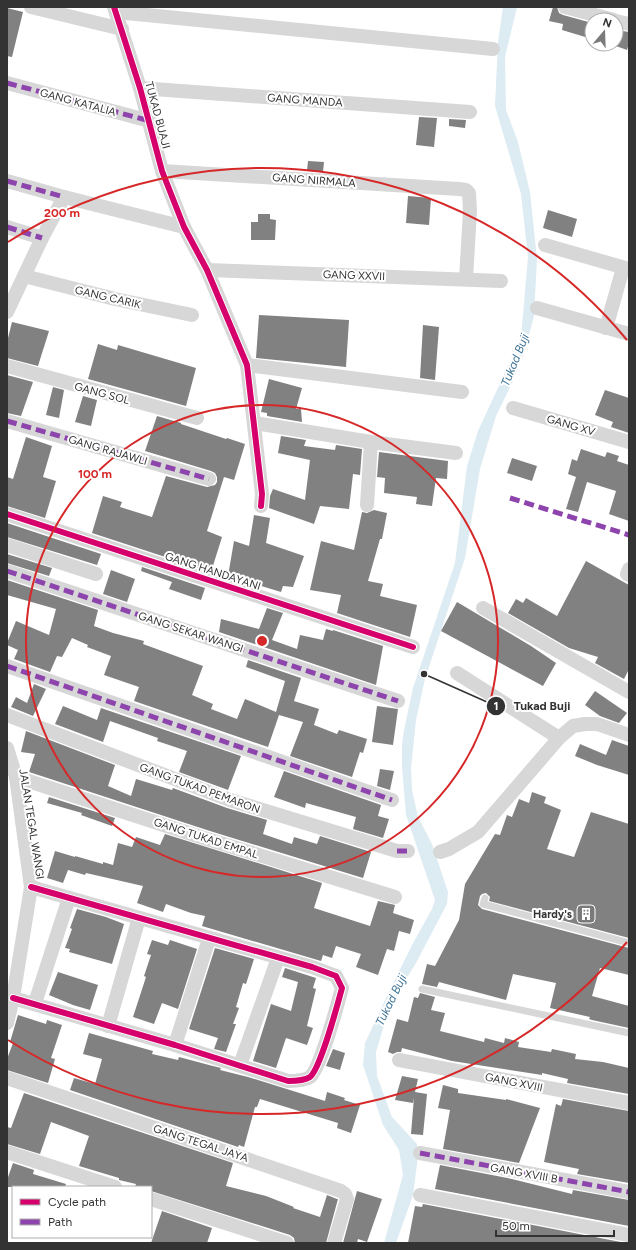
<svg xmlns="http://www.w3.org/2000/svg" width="636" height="1250" font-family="Figtree,sans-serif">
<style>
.water{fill:#ddebf3}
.building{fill:#818181}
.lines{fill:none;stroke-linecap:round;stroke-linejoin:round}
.service{stroke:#d7d7d7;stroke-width:7}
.minor{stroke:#d7d7d7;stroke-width:14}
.quiet{stroke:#8e44ad;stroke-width:5;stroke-dasharray:10 5;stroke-linecap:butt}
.cycleway-casing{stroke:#fff;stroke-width:8}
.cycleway{stroke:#d6006c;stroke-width:6}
.ring{fill:none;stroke:#d62828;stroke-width:2}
.labels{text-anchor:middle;stroke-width:4;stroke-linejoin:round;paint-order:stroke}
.street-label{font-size:11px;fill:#333;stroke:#fff}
.poi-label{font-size:11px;font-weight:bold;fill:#333;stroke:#fff;text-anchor:end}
.water-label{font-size:12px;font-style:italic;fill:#3f7597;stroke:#fff}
.centre{fill:#d62828;stroke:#fff;stroke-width:2}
.ring-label{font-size:12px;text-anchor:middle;font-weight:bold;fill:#d62828;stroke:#fff;stroke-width:4;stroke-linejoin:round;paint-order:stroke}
.leader{fill:none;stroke:#333;stroke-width:1.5}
.callout-dot{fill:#333;stroke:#fff;stroke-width:1.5}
.mark-label{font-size:12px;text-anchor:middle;font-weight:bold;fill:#fff}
.callout-label{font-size:12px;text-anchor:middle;font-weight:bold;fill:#333;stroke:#fff;stroke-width:4;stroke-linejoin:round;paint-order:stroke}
</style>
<rect width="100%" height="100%" fill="#fff"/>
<polygon class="water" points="503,7 517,7 505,57 506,110 518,142 530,192 537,259 534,316 524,354 512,383 496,416 480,469 465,558 425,679 416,720 411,768 412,790 418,817 432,844 448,892 447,904 416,963 400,989 385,1022 376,1052 377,1076 392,1117 417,1144 418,1156 413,1195 396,1243 384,1243 403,1175 399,1150 383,1125 363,1065 365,1043 387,996 412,945 432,909 435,900 406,815 402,767 402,745 404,730 413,688 455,563 467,466 478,431 521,338 528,257 521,194 495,106 498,42"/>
<g class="building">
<polygon points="553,7 557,7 559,13 563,15 592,23 592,39 562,30 563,24 549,21"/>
<polygon points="7,8 23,12 12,57 7,56"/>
<polygon points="616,30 629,32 629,43 627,50 616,46"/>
<polygon points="419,117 437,118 434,147 416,145"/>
<polygon points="449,119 466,120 465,128 449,126"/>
<polygon points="308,161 324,162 323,172 307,171"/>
<polygon points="408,196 431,198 429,225 406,223"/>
<polygon points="548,210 577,219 572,237 543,228"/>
<polygon points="258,214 270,214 270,219 276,220 275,240 251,240 251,222 258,222"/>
<polygon points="259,315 349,320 346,367 256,358"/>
<polygon points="12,322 49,331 38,366 7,358 7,342"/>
<polygon points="423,325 439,327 435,380 420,378"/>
<polygon points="98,344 117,350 118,345 196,368 186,406 88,379"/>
<polygon points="7,375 33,382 21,416 7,413"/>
<polygon points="269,379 302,388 296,409 301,409 302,422 267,416 267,413 261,412"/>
<polygon points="53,387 64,390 59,418 46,415"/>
<polygon points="605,390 629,398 629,433 611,427 613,422 595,415"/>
<polygon points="83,396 97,400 91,426 75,422"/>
<polygon points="157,416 181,423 181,424 226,439 227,438 245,444 234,480 224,477 207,531 222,537 211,572 92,533 103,496 122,502 120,507 152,517 166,476 207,487 215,485 217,482 217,477 215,473 211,471 145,451"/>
<polygon points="281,436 306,440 304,446 335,450 336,445 362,449 360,475 353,474 349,509 320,506 314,524 269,508 270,496 273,489 305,500 310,460 278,453"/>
<polygon points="26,437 52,446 43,477 56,481 45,518 7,506 7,477 13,479"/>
<polygon points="581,449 605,457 607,452 619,456 617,461 629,465 629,521 609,514 616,491 587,482 578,512 566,509 576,477 568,474 572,459 577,461"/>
<polygon points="379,452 448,461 447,479 436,478 432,506 416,504 417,497 384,493 385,478 377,477"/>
<polygon points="512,458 537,466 532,481 507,473"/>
<polygon points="374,510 387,513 382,539 380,539 368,581 383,584 380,596 417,605 410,637 337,613 341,595 310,590 321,541 354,550 362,512 367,513"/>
<polygon points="254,515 270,518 266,543 304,556 293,587 283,586 281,592 228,576 234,541 249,546"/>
<polygon points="7,523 101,554 97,565 7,537"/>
<polygon points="7,554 52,568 49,576 7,563"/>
<polygon points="586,561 629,585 629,669 624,679 595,663 598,657 569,648 508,613 516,599 523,603 526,598 557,616"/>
<polygon points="142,567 205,588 201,600 169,589 172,582 141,571"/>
<polygon points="111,570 135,579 127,602 103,594"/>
<polygon points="7,580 98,610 94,626 113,633 144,641 143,644 203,666 192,695 213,704 211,709 237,719 245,699 276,712 285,681 246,667 248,660 301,678 294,701 319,709 314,725 337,734 339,730 367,739 363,753 360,752 352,777 290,756 303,722 279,715 268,747 134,701 139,687 104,675 111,656 87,647 88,645 72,638 62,657 57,656 50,672 14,659 18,650 7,645 7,643 16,621 49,635 56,609 7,595"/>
<polygon points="457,602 531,646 556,663 543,686 441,631"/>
<polygon points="267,608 283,613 272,640 297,649 300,635 323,640 326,629 333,631 333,630 383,646 376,685 219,632 221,619 259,629"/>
<polygon points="34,684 46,689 33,716 11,707 16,697 27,703"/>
<polygon points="595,691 627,713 619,723 600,716 585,705"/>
<polygon points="63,706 97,720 101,708 241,756 228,790 179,772 187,751 157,741 158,738 110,721 103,742 55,724"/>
<polygon points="377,706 398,709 393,745 372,742"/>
<polygon points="26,731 115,765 108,786 131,796 136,779 172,790 173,788 227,808 267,820 263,834 292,844 294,837 317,844 320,836 371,852 363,878 210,831 29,772 35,754 21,752"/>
<polygon points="612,740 629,746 629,775 597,765 575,756 580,744 606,755"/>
<polygon points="380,769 394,771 390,790 377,786"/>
<polygon points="284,771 381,805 378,816 389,819 383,838 353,829 356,817 306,803 305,808 274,797"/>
<polygon points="532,792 546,797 544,803 561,810 547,849 574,857 591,812 629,824 629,938 489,901 490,897 486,893 482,894 480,896 478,905 482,909 629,948 629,975 600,968 592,996 629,1006 629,1028 592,1020 589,1019 590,1017 550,1008 556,983 513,974 506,1000 439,982 437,987 422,984 427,964 435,966 459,920 465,884 495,834 500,835 507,815 512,817 519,799 529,803"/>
<polygon points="49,797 115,818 112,826 81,815 82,813 47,803"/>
<polygon points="165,834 322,883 314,908 370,926 378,901 395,905 393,913 414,920 410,934 399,931 394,951 387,949 378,975 356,967 361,954 336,946 332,958 323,955 321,961 202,926 205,916 191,913 166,904 163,912 137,903 143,886 86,873 85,875 68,870 63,883 47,878 55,851 75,857 75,856 103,864 103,862 113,865 118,843 132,847 136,837 160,845"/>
<polygon points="77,909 106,917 124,924 112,964 69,952 70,949 65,948 72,929 70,928"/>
<polygon points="152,940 168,945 170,940 197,949 178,1009 162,1003 154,1024 133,1017 146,977 144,976 151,955 147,954"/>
<polygon points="215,948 254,959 246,984 243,983 236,1007 239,1008 233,1024 236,1024 226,1052 214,1049 218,1038 189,1029"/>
<polygon points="285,968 316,978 313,988 316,989 307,1026 313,1028 307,1045 286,1038 276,1068 253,1061 271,1004 291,1011 298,982 282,977"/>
<polygon points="58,972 98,985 90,1010 73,1005 49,995"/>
<polygon points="420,993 435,997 431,1010 445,1013 440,1031 484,1042 485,1038 504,1043 505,1038 519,1042 518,1047 551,1052 552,1049 576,1054 575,1059 603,1062 629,1068 629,1094 567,1083 568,1079 542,1073 542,1075 452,1061 402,1048 401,1052 397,1052 393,1054 388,1052 397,1019 408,1022 414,997 418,998"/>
<polygon points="18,1015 46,1024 47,1020 62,1025 51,1058 55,1059 48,1083 7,1070 7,1059 13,1043 10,1042"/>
<polygon points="89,1033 153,1051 152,1054 178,1060 179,1057 209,1065 221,1068 220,1070 248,1077 325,1101 327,1092 345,1098 344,1100 360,1105 351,1133 337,1128 338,1123 260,1099 257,1107 255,1107 244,1147 239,1145 238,1147 70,1090 74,1078 95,1084 102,1059 83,1054"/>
<polygon points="333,1049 345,1053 340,1070 326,1066"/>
<polygon points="402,1076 418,1079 415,1092 427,1094 423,1135 411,1134 414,1097 413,1103 395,1100"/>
<polygon points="443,1085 458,1089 458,1093 506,1100 506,1099 540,1108 519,1163 443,1149 450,1110 438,1108"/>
<polygon points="24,1093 233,1163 226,1186 266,1196 294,1207 293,1208 320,1217 327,1195 337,1199 338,1199 326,1243 295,1243 294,1238 290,1235 151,1191 151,1187 135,1187 136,1184 119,1180 119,1178 79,1166 89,1136 51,1122 40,1154 7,1144 7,1127 11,1128"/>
<polygon points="563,1099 629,1111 629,1183 577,1174 579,1169 544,1162 556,1104 561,1106"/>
<polygon points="13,1163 34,1170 33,1174 66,1184 65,1187 7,1187 7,1180"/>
<polygon points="440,1165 512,1179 572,1194 573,1190 629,1200 629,1226 435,1189"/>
<polygon points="357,1191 382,1199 367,1242 358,1239 357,1243 343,1243"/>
<polygon points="423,1204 626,1243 408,1243 415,1206 422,1207"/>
<polygon points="162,1211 212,1228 207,1243 151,1243"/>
</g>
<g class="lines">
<g class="service">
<polyline points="485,898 483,904 629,943"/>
<polyline points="422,989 629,1033"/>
</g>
<g class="minor">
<polyline points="31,7 122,29"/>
<polyline points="114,7 140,88 162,171 184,227 207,270 247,365 262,494 261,506"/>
<polyline points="565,7 614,20"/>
<polyline points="116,12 493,49"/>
<polyline points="616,21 629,24"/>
<polyline points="7,83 150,121"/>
<polyline points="140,88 470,112"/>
<polyline points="162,171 459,189 466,190 469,193 470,211 466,279"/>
<polyline points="7,181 64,197 184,227"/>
<polyline points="7,227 42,238"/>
<polyline points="545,245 629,269"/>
<polyline points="207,270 501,281"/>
<polyline points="24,276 115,299 192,315"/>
<polyline points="537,308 629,334"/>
<polyline points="7,312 42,238 64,197"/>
<polyline points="606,328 623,268"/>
<polyline points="247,365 462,392"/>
<polyline points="7,366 197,418"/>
<polyline points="513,408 629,442"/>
<polyline points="7,421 209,479"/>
<polyline points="254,423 371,442 456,453"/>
<polyline points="367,505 371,442"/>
<polyline points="7,514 413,647"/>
<polyline points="7,545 96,574"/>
<polyline points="629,569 627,574 629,575"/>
<polyline points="7,571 398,701"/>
<polyline points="483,608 629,692"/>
<polyline points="7,666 392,800"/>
<polyline points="457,673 559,738"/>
<polyline points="7,715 230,800 397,851 408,851"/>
<polyline points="7,748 16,777 31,887 13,998 7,1023"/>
<polyline points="16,777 207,839 395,897"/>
<polyline points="440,852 449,849 478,832 559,738 573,726 585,724 597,724 629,735"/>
<path d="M13 998 175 1045 288 1081C295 1081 304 1081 310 1077 320 1069 338 1003 342 988L336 976 312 967 31 887"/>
<polyline points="35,1003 69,898"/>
<polyline points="108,1026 139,918"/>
<polyline points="175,1045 209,939"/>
<polyline points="399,1060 629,1103"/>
<polyline points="240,1065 278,958"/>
<polyline points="7,1078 341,1191 345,1194 347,1199 334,1243"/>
<polyline points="7,1152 115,1187"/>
<polyline points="420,1153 629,1192"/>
<polyline points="420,1195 629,1235"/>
<polyline points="151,1199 287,1243"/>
</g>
<g class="quiet">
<polyline points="7,83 150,121"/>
<polyline points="7,181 64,197"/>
<polyline points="7,227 42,238"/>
<polyline points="7,421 209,479"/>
<polyline points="510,498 629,535"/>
<polyline points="7,571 398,701"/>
<polyline points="7,666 392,800"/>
<polyline points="397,851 408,851"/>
<polyline points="420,1153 629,1192"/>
</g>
<g class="cycleway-casing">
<g id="cycleway">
<polyline points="114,7 140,88 162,171 184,227 207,270 247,365 262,494 261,506"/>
<polyline points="7,514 413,647"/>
<path d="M13 998 175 1045 288 1081C295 1081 304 1081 310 1077 320 1069 338 1003 342 988L336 976 312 967 31 887"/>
</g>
</g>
<use href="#cycleway" class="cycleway"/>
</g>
<g class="ring">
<circle cx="262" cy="641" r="236"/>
<path d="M627 942A473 473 0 0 1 8 1040M8 242A473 473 0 0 1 627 340"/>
</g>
<defs>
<g id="building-square" transform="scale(1)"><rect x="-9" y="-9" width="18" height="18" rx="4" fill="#7a7a7a" stroke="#fff"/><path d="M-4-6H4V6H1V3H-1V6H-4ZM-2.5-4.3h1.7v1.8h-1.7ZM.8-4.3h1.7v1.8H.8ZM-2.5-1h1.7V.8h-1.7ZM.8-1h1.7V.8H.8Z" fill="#fff"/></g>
</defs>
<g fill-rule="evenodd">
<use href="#building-square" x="586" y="914"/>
</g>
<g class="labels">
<g class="street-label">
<text transform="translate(305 100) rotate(4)" y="4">GANG MANDA</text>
<text transform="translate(78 102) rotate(15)" y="4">GANG KATALIA</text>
<text transform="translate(158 115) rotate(75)" y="4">TUKAD BUAJI</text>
<text transform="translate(314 180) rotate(4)" y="4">GANG NIRMALA</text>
<text transform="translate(354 275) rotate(2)" y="4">GANG XXVII</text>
<text transform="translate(108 297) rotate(13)" y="4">GANG CARIK</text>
<text transform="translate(102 393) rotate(15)" y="4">GANG SOL</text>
<text transform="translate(571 425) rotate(16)" y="4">GANG XV</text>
<text transform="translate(108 450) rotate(16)" y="4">GANG RAJAWLI</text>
<text transform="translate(213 571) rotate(18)" y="4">GANG HANDAYANI</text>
<text transform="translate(191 632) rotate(18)" y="4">GANG SEKAR WANGI</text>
<text transform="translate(200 788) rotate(20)" y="4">GANG TUKAD PEMARON</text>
<text transform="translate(32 824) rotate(81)" y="4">JALAN TEGAL WANGI</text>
<text transform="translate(206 838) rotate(18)" y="4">GANG TUKAD EMPAL</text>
<text transform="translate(514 1082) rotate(11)" y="4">GANG XVIII</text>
<text transform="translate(201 1143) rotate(18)" y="4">GANG TEGAL JAYA</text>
<text transform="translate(524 1173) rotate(10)" y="4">GANG XVIII B</text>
</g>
<g class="poi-label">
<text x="572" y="918">Hardy's</text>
</g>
<g class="water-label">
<text transform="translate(515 360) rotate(-68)" y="4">Tukad Buji</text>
<text transform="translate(391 1000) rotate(-64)" y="4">Tukad Buji</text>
</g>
</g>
<circle cx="262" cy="641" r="6" class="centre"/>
<g class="ring-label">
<text x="62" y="217">200 m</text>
<text x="95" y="478">100 m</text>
</g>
<path class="leader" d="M424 674L496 706"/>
<g class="callout-dot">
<circle cx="424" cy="674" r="4"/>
<circle cx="496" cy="706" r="10"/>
</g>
<g class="mark-label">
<text x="496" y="710">1</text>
</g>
<g class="callout-label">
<text x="542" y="710">Tukad Buji</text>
</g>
<rect width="636" height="1250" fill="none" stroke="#333333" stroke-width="16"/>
<rect x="12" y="1186" width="140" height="52" fill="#ffffff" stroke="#adadad"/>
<rect x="20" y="1199" width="20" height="6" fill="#d6006c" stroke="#adadad"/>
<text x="48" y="1206" font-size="12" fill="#333333">Cycle path</text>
<rect x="20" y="1219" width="20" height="6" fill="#8e44ad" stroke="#adadad"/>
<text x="48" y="1226" font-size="12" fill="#333333">Path</text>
<g transform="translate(604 32) rotate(19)"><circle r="19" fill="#ffffff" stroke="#adadad"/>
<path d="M0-3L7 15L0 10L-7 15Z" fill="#7a7a7a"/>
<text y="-6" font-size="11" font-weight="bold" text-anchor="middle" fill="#333333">N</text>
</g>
<path d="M496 1230v6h118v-6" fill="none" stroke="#333333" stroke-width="2"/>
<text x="502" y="1230" font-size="12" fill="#333333" stroke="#ffffff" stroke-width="3" paint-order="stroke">50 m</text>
</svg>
